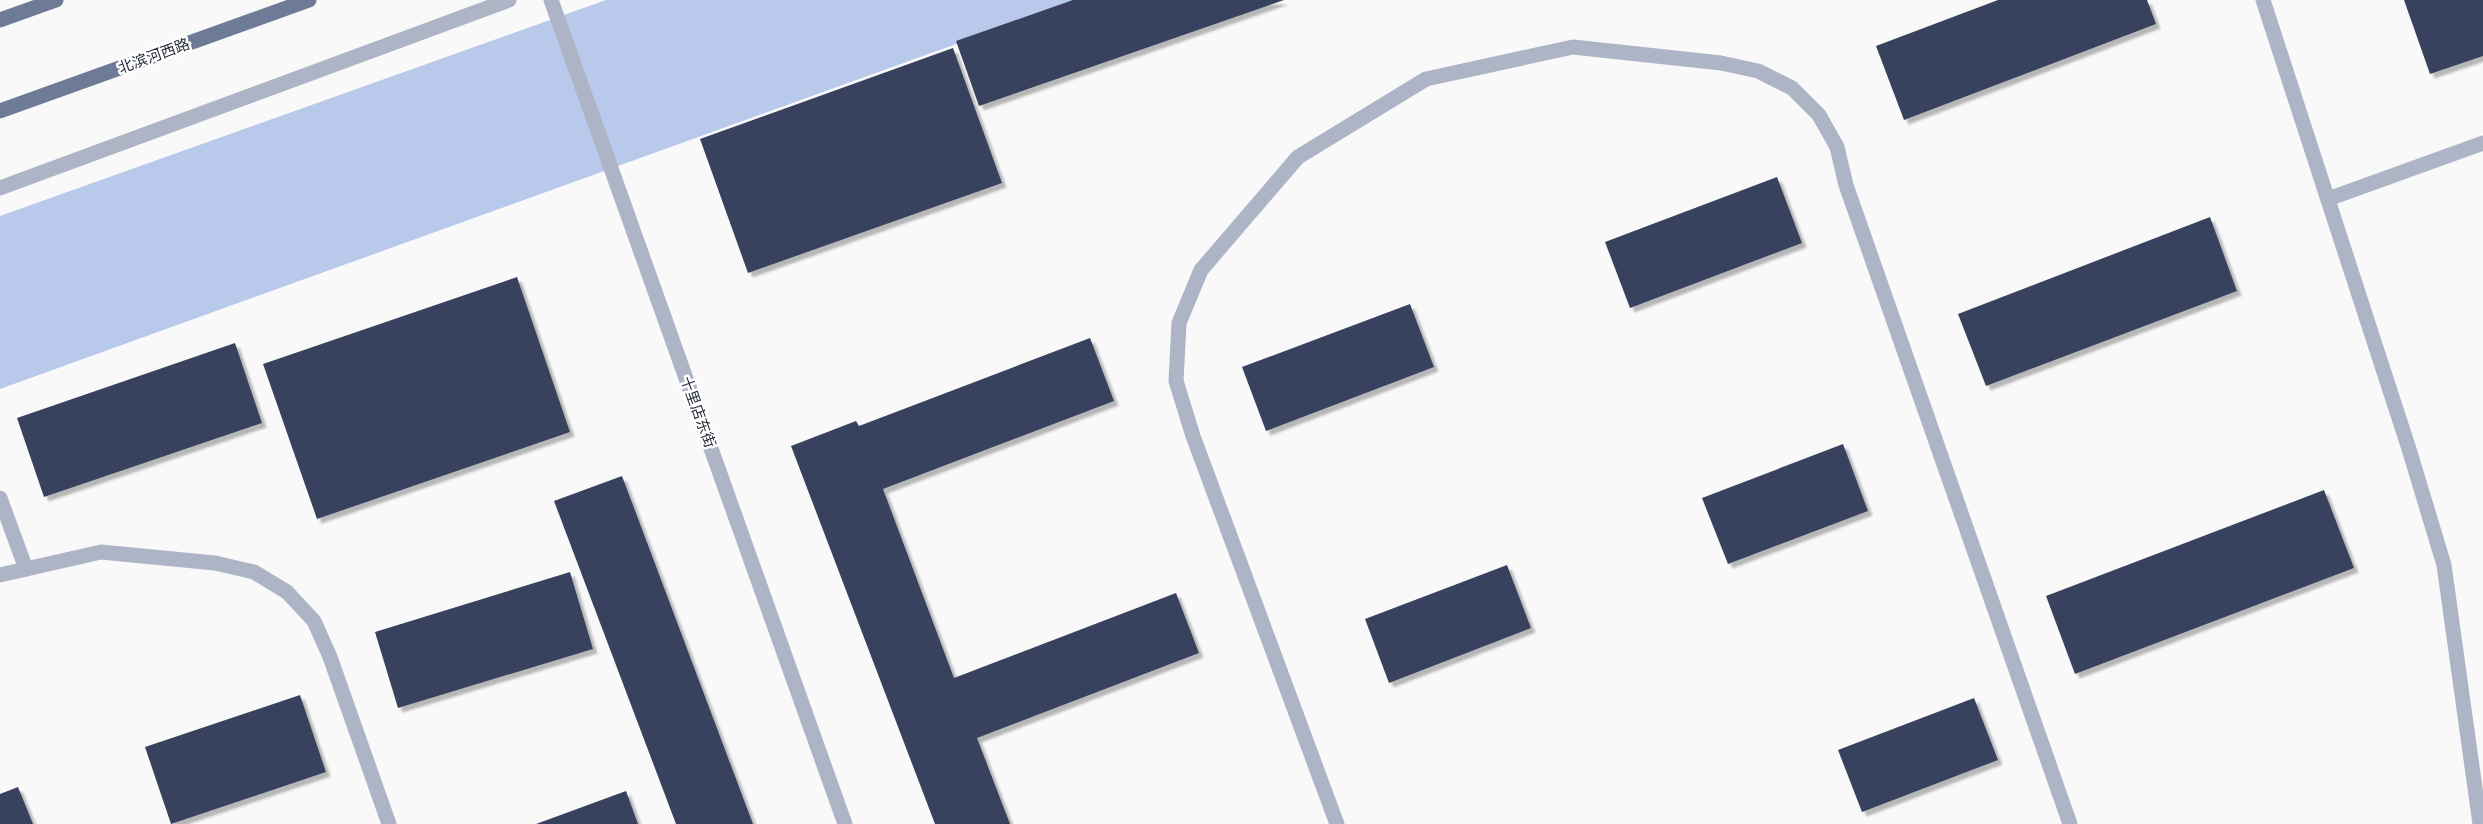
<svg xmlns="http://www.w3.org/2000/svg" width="2483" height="824" font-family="'Public Sans','Noto Sans SC',sans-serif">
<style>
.park{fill:#b9c9eb}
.building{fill:#38435e;filter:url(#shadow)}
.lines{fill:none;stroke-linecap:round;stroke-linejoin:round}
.minor{stroke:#adb4c5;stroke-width:15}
.major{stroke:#6e7b97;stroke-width:15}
.labels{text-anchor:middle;stroke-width:5;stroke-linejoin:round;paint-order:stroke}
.street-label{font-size:15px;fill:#262c38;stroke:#fff}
</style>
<defs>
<filter id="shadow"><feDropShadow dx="4.5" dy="4.5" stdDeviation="1" flood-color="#0004"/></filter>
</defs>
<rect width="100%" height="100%" fill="#f9f9f9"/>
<polygon class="park" points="606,0 1078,0 0,389 0,216"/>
<g class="building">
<polygon points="1073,0 1284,0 979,106 956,41"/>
<polygon points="1998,0 2147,0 2156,24 1904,120 1876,46"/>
<polygon points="2404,0 2483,0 2483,56 2430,74"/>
<polygon points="953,48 1002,183 748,273 700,139"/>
<polygon points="1777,177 1802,243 1630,308 1605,242"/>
<polygon points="2210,217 2237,291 1986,386 1958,314"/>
<polygon points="517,277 570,432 317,519 263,364"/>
<polygon points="1410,304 1434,367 1266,431 1242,367"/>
<polygon points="1090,338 1114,401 883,489 954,678 1176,593 1199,653 977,738 1010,824 935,824 791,446 856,421 859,426"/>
<polygon points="235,343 262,423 44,497 17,418"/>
<polygon points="1843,444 1868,511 1728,564 1702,498"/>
<polygon points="622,476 753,824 676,824 554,501"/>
<polygon points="2324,490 2354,568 2075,674 2046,596"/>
<polygon points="1507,565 1531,628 1389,683 1365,619"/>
<polygon points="570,572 593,649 398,708 375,632"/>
<polygon points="300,695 326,772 171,824 145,747"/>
<polygon points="1974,698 1998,760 1862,812 1838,750"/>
<polygon points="18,787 33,824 0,824 0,794"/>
<polygon points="626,791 638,824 536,824"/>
</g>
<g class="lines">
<g class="minor">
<polyline points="551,0 845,824"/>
<polyline points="2263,0 2409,449 2444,565 2480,824"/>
<polyline points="0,188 509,0"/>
<polyline points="2328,199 2483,143"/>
<polyline points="0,498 26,569"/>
<polyline points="0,575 101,552 215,563 254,572 287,592 314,621 330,657 389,824"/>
<polyline points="1337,824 1193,436 1176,381 1179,323 1201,270 1298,157 1426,79 1573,47 1721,63 1758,71 1792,88 1819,115 1837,147 1846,185 2070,824"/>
</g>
<g class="major">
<polyline points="0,20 56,0"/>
<polyline points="0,111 309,0"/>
</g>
</g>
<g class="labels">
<g class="street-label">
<text transform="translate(154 56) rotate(-20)" y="5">北滨河西路</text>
<text transform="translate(698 412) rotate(70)" y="5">十里店东街</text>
</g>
</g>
</svg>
